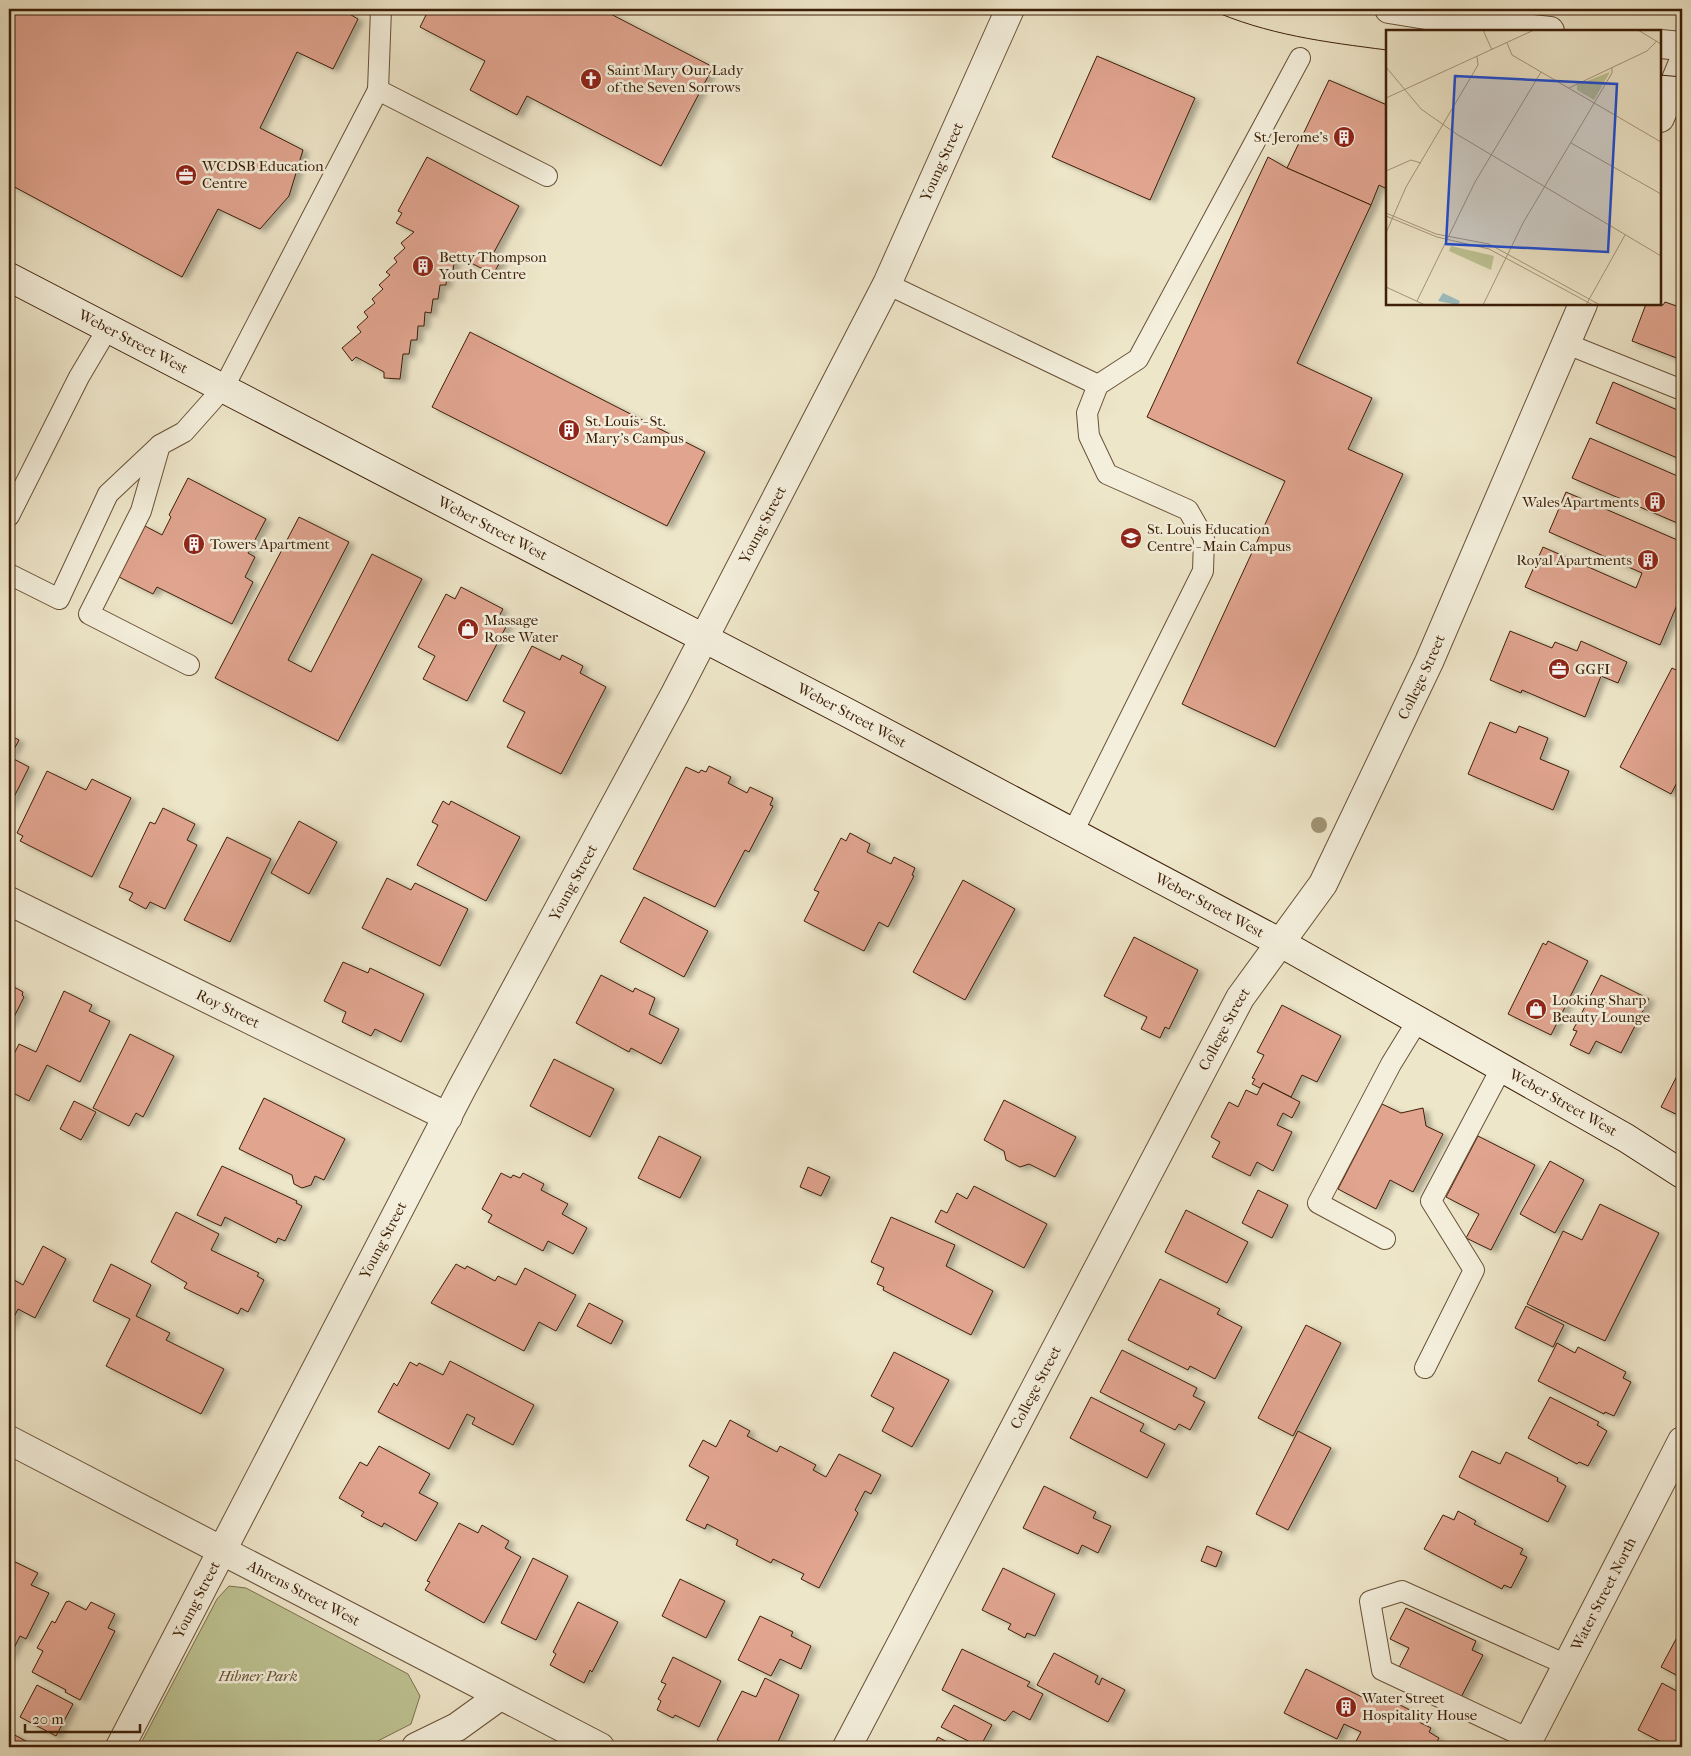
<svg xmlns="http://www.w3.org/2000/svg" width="1691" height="1756" font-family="'IM FELL French Canon',serif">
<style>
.green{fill:#bec393;stroke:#7e714d}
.building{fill:#e0a48f;stroke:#3d1f07;filter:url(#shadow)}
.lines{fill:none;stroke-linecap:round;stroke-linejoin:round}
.service-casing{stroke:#695138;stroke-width:22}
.minor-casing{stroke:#695138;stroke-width:30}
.tertiary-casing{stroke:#695138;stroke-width:30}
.secondary-casing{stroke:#3d1f07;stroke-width:30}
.service{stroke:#f4efdc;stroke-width:20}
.minor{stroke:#f4efdc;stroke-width:28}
.tertiary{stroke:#f4efdc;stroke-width:28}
.secondary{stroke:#f4efdc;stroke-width:28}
.tram{stroke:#3d1f07;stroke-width:1}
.tree{fill:#a29475}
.labels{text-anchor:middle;stroke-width:5;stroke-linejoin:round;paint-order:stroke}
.poi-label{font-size:15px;fill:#3d1f07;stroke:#f4efdc;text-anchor:start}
.street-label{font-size:15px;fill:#3d1f07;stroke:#f4efdc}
.park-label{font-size:15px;font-style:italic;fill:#645031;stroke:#f4efdc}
.inset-road{fill:none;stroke:#a7967b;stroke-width:1}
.view{fill:#1d4ed8;fill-opacity:0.15;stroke:#1d4ed8;stroke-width:2.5}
.inset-edge{fill:none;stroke:#3d1f07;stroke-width:2.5}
</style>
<defs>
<filter id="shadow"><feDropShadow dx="5.5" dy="3" stdDeviation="2.5" flood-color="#0004"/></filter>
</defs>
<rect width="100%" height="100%" fill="#eee6c9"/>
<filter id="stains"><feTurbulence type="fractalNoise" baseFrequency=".004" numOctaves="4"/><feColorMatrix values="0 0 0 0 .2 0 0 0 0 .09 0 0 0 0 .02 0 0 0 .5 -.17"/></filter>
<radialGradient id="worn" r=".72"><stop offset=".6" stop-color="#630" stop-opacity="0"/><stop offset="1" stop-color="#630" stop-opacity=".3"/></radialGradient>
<polygon class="green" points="229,1586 246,1588 408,1674 420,1696 411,1724 366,1747 139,1747 217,1599"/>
<g class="building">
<polygon points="9,9 341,9 358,19 333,69 297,52 260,128 303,150 289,196 260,229 218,209 182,277 9,184"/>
<polygon points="429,9 601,9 713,67 661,166 527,96 517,115 470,90 485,61 420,27"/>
<polygon points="1097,56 1195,98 1150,200 1052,157"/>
<polygon points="1329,80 1387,105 1387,189 1379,185 1371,205 1287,168"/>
<polygon points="427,157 519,206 493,254 502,259 493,274 455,255 453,271 447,270 446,285 440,285 438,299 433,299 431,313 425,312 424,326 418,326 417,340 411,340 409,354 403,354 400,379 384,378 384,372 356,357 352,361 342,348 361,332 357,327 368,317 364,312 375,303 372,299 383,289 379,285 390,275 386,272 397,262 394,258 405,248 401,243 414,232 396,223 402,213 398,211"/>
<polygon points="1268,157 1287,168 1371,205 1297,363 1372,398 1348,449 1403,474 1275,747 1182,704 1285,481 1147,417"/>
<polygon points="1665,302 1682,308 1682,360 1632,341 1646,304 1663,305"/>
<polygon points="470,332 705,452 667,526 432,407"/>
<polygon points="1613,382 1682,412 1682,460 1596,423"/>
<polygon points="1590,438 1682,478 1682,525 1572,478"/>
<polygon points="188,478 266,519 248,553 255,557 245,577 253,582 232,624 157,587 153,594 119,577 145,526 162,535 171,517 169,515"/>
<polygon points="1566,492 1682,542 1682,593 1660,645 1525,587 1543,547 1636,588 1642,573 1549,532"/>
<polygon points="299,517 349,542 288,660 311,672 372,554 422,579 338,741 215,678"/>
<polygon points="461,587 503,609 498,618 508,623 467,701 423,679 435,656 418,647 446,594 455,599"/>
<polygon points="1510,631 1552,648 1555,642 1577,651 1581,641 1627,662 1618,683 1601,676 1585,717 1522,690 1521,693 1490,680"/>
<polygon points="532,646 560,660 562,655 583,666 580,673 606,687 561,774 507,747 525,712 503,701"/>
<polygon points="1672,668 1682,673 1682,773 1671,794 1620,767"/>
<polygon points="1490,722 1516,733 1519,726 1548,738 1540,759 1569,771 1553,810 1468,774"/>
<polygon points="9,735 19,740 10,757 29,767 9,807"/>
<polygon points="709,766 731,777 728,783 747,793 750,787 773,798 770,805 773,806 749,852 745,850 715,907 633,869 686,767 699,773 701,770 706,772"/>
<polygon points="47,771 86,790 92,779 131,798 92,877 20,841 23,836 17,833"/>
<polygon points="443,801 449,805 451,801 520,837 486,901 417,865 438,825 432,822"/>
<polygon points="163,808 195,824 187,840 197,845 165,909 150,902 146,909 129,900 133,893 119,887 150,822 155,824"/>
<polygon points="299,821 337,842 309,894 271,873"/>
<polygon points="850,833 870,844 867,852 891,864 894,857 915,868 912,875 914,876 888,927 879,922 864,951 804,921 819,892 814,890 841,838 846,841"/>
<polygon points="227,837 271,859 230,942 184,920"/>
<polygon points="387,878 411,890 415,883 468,909 440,966 362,928"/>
<polygon points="963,880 1015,909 965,1000 913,972"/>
<polygon points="644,897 708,931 684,977 620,942"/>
<polygon points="1134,937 1198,970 1169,1029 1165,1027 1160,1038 1141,1029 1147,1017 1104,996"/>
<polygon points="1548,941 1588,961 1551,1035 1508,1014 1543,943 1546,945"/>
<polygon points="343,962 368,973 370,968 424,994 401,1042 375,1029 371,1036 342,1022 346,1012 324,1001"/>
<polygon points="601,975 633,992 635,988 655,998 649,1014 679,1029 661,1064 631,1048 629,1052 576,1023"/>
<polygon points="1601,975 1649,999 1621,1053 1596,1041 1589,1054 1570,1045 1577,1031 1573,1030"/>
<polygon points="9,984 23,992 22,995 24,997 9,1027"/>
<polygon points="64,991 92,1005 89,1011 110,1021 80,1082 47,1065 29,1101 9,1091 9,1064 19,1044 36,1052"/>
<polygon points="1282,1005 1341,1036 1317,1082 1302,1075 1291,1097 1263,1083 1260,1088 1252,1084 1255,1079 1252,1078 1264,1055 1257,1052"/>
<polygon points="130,1034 174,1056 143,1117 136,1113 129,1126 93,1108"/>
<polygon points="554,1059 614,1089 590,1137 530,1106"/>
<polygon points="1682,1066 1682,1117 1661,1107"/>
<polygon points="1263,1083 1300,1102 1292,1118 1283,1113 1277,1125 1292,1132 1273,1171 1257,1162 1250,1176 1212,1157 1220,1142 1211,1137 1229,1102 1238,1107 1246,1090 1257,1095"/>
<polygon points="264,1098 345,1139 324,1180 315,1176 311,1185 302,1188 294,1184 292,1175 239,1149"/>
<polygon points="1004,1100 1076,1137 1055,1177 1029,1164 1020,1167 1006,1160 1004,1151 984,1140"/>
<polygon points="74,1101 96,1112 81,1140 60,1129"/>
<polygon points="1382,1104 1401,1113 1423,1108 1426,1126 1443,1134 1413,1192 1390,1180 1376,1209 1338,1189"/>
<polygon points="659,1136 701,1157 680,1198 638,1178"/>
<polygon points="1478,1136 1535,1165 1491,1250 1466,1238 1479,1214 1446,1197"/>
<polygon points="1550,1161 1584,1180 1555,1233 1520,1214"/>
<polygon points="222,1166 297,1201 296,1203 302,1206 285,1241 278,1238 276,1243 225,1217 221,1226 197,1215"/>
<polygon points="808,1167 830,1177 821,1196 800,1187"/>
<polygon points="501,1173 511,1178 513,1175 520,1178 523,1173 544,1184 541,1190 568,1204 562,1214 587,1228 573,1254 548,1241 543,1251 488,1222 492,1215 482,1209"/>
<polygon points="974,1186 1047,1224 1024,1268 935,1222 941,1210 947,1213 957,1193 967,1199"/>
<polygon points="1258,1190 1288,1205 1272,1238 1242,1223"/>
<polygon points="1600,1204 1659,1233 1605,1341 1527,1304 1563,1231 1582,1240"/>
<polygon points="1186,1210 1248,1242 1227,1283 1165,1252"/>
<polygon points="176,1212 219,1234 211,1250 259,1273 257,1276 264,1280 248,1312 241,1308 238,1314 184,1288 187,1283 151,1262"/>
<polygon points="891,1217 955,1245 946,1266 993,1291 971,1335 883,1290 884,1287 877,1284 884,1268 871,1262"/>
<polygon points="43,1246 66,1259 35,1318 18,1309 9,1327 9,1277 23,1285"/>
<polygon points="111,1264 151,1285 136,1316 170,1333 166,1340 224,1369 201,1414 106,1366 130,1319 93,1301"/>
<polygon points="456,1264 465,1269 467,1266 495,1281 498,1276 516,1285 525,1268 576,1295 556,1331 539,1322 524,1351 431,1303"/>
<polygon points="1160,1279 1220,1309 1217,1314 1242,1327 1215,1379 1190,1366 1188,1370 1128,1340"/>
<polygon points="589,1303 623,1321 611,1344 577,1326"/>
<polygon points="1526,1306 1564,1325 1553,1347 1515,1328"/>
<polygon points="1306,1325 1341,1343 1293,1436 1258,1418"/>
<polygon points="1557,1343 1575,1353 1578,1347 1626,1372 1623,1378 1631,1382 1614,1416 1605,1412 1604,1414 1538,1381"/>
<polygon points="1122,1350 1197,1388 1193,1396 1205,1402 1190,1430 1179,1424 1175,1430 1100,1392"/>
<polygon points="894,1352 949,1380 912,1447 882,1431 894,1408 871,1396"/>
<polygon points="450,1361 534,1405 513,1445 472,1424 475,1418 467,1414 449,1449 378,1412 394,1383 397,1386 410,1362 417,1366 419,1363 443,1375"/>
<polygon points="1091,1397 1144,1424 1140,1431 1165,1444 1147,1478 1070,1438"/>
<polygon points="1550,1397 1599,1422 1597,1425 1607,1431 1588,1466 1579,1462 1577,1464 1528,1438"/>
<polygon points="730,1420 750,1431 747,1436 777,1452 780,1446 816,1465 813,1470 826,1477 839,1454 881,1475 871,1494 865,1491 855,1510 858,1513 819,1588 801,1579 804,1574 773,1559 771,1563 736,1545 738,1540 707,1524 705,1529 686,1520 709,1477 689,1466 703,1440 716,1447"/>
<polygon points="1298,1431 1331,1448 1288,1530 1256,1514"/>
<polygon points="379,1446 430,1474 419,1493 438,1503 416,1541 384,1523 382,1527 361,1516 364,1512 339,1498 360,1462 367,1466"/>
<polygon points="1472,1451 1500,1464 1506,1452 1558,1478 1557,1481 1566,1486 1548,1522 1459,1477"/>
<polygon points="1044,1486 1096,1512 1093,1518 1111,1526 1098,1553 1082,1545 1078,1554 1023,1528"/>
<polygon points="1458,1511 1476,1521 1474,1524 1523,1549 1520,1554 1527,1557 1511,1588 1504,1585 1502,1589 1424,1549 1443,1515 1454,1520"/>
<polygon points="459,1523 478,1533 482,1525 509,1541 505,1548 521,1557 484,1623 425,1590 430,1582 427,1581"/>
<polygon points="1207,1546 1222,1552 1216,1567 1201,1561"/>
<polygon points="533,1558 568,1576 536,1640 501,1623"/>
<polygon points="9,1559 38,1573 31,1585 49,1593 26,1639 20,1636 9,1658"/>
<polygon points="1003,1568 1055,1594 1035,1636 1027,1633 1025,1638 1008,1629 1011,1624 982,1610"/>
<polygon points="680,1579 725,1601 706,1638 662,1616"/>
<polygon points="69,1601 86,1610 91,1602 115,1614 108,1628 115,1631 80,1700 65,1692 66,1690 32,1672 43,1651 37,1648 52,1621 55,1623 66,1602"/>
<polygon points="578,1602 618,1622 592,1672 590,1670 584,1683 550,1665 556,1654 553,1652"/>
<polygon points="1406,1608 1476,1641 1472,1650 1483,1655 1459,1701 1396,1673 1409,1648 1390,1639"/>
<polygon points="760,1616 793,1632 791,1636 811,1646 801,1669 780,1659 771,1676 738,1660"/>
<polygon points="1682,1628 1682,1678 1661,1667"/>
<polygon points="962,1649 1030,1682 1027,1686 1043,1694 1030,1720 1013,1711 1005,1721 942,1690"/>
<polygon points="1054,1653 1098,1676 1095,1682 1099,1685 1102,1678 1125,1690 1108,1722 1037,1685"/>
<polygon points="673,1657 721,1681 699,1727 675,1715 673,1718 657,1710 661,1701 658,1699 666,1684 661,1682"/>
<polygon points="1306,1669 1376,1704 1380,1695 1410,1710 1407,1716 1431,1728 1429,1732 1439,1738 1434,1747 1360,1747 1354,1745 1361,1732 1344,1724 1337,1739 1284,1713"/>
<polygon points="765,1678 799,1695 777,1744 772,1741 769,1747 732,1747 717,1740 742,1691 756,1697"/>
<polygon points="1662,1683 1682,1694 1682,1747 1671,1747 1638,1730"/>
<polygon points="37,1685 73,1704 56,1736 20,1717"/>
<polygon points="954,1705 992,1725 980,1747 941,1727"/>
<polygon points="9,1732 37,1747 9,1747"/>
<polygon points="938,1737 956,1747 933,1747"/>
</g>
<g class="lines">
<g class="service-casing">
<g id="service">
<polyline points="378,90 547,176"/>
<polyline points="887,284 1098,385"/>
<polyline points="1567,344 1682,390"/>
<polyline points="9,516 79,377 108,328"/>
<polyline points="9,574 59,599 108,494 160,445"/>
<polyline points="189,665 89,614 141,511 160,445 184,432 224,387 378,90 381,9"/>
<polyline points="1073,832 1203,571 1204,538 1188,510 1107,474 1089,436 1087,413 1098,385 1138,359 1300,58"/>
<polyline points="1385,1239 1318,1203 1391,1064 1418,1020"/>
<polyline points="1425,1368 1474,1270 1431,1201 1502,1067"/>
<polyline points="1529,1739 1382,1670 1370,1601 1402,1591 1567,1665"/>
</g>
</g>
<g class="minor-casing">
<g id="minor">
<polyline points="1660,118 1682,65"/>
<path id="s1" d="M9 901 448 1117"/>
<path id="s2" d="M9 1440 600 1747"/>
<path id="s3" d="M120 1747 461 1090 675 694 887 284 1010 9"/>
<polyline points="416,1747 457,1727 500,1696"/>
<path id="s4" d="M847 1747 1240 998 1323 884 1429 662 1583 304"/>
<path id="s5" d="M1525 1747 1682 1441"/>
</g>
</g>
<g class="tertiary-casing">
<g id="tertiary">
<polyline points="1389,9 1469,22 1550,31"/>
<polyline points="1660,44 1682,46"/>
</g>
</g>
<g class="secondary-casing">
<g id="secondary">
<path id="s6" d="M9 277 846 712 1279 942 1626 1138 1682 1174"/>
</g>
</g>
<use href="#service" class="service"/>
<use href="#minor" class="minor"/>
<use href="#tertiary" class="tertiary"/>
<use href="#secondary" class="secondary"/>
<g class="tram">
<path d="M1209 9C1267 35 1325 42 1387 50"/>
<polyline points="1660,75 1682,77"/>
</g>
</g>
<circle class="tree" cx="1319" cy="825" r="8"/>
<defs>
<g id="church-disc" transform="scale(1.125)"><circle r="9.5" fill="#8f2418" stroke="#f4efdc"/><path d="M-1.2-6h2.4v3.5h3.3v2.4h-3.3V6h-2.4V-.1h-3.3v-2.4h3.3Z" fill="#fff"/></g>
<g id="building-disc" transform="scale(1.125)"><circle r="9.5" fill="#8f2418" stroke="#f4efdc"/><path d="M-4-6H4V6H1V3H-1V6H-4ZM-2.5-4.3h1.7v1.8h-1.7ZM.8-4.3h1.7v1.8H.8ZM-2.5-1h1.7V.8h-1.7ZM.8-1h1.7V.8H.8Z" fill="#fff"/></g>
<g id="office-disc" transform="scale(1.125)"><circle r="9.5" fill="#8f2418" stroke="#f4efdc"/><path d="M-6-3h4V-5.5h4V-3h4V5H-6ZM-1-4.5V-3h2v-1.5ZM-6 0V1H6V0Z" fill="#fff"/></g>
<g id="school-disc" transform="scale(1.125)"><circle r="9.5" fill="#8f2418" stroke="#f4efdc"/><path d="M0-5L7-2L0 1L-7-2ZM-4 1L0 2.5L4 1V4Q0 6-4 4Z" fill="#fff"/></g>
<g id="shop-disc" transform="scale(1.125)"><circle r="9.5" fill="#8f2418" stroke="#f4efdc"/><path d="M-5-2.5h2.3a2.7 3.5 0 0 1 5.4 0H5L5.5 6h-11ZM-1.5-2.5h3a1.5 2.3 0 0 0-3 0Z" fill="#fff"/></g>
</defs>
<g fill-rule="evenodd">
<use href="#church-disc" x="591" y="79"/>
<use href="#building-disc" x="1344" y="137"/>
<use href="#office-disc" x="186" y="175"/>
<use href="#building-disc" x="423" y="266"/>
<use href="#building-disc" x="569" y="430"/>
<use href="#building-disc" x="1655" y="502"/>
<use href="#school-disc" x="1131" y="538"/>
<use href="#building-disc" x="194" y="544"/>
<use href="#building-disc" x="1648" y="560"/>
<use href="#shop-disc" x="468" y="629"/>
<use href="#office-disc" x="1559" y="669"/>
<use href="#shop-disc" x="1536" y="1009"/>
<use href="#building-disc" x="1346" y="1707"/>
</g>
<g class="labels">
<g class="poi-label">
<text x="607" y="75">Saint Mary Our Lady<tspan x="607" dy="17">of the Seven Sorrows</tspan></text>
<text x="1328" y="142" text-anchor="end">St. Jerome's</text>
<text x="202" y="171">WCDSB Education<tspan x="202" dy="17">Centre</tspan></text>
<text x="439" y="262">Betty Thompson<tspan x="439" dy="17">Youth Centre</tspan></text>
<text x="585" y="426">St. Louis - St.<tspan x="585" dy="17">Mary's Campus</tspan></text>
<text x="1639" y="507" text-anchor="end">Wales Apartments</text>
<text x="1147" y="534">St. Louis Education<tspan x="1147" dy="17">Centre - Main Campus</tspan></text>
<text x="210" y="549">Towers Apartment</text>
<text x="1632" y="565" text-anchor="end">Royal Apartments</text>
<text x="484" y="625">Massage<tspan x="484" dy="17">Rose Water</tspan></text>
<text x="1575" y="674">GGFI</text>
<text x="1552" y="1005">Looking Sharp<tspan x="1552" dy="17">Beauty Lounge</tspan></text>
<text x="1362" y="1703">Water Street<tspan x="1362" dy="17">Hospitality House</tspan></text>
</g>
<g class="street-label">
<text dy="5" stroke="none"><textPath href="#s3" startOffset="1786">Young Street</textPath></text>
<text dy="5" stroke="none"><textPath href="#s6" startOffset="140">Weber Street West</textPath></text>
<text dy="5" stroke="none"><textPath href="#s3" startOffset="1381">Young Street</textPath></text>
<text dy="5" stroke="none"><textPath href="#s6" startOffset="545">Weber Street West</textPath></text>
<text dy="5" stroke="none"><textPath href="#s4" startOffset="1216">College Street</textPath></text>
<text dy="5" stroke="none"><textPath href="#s6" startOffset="950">Weber Street West</textPath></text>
<text dy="5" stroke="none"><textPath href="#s3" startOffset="976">Young Street</textPath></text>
<text dy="5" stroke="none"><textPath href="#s6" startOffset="1355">Weber Street West</textPath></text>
<text dy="5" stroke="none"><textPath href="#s1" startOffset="244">Roy Street</textPath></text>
<text dy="5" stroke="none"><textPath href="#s4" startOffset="811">College Street</textPath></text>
<text dy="5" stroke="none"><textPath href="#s6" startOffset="1760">Weber Street West</textPath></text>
<text dy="5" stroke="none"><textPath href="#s3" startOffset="571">Young Street</textPath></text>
<text dy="5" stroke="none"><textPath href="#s4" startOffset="406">College Street</textPath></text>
<text dy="5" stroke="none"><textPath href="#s2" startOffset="332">Ahrens Street West</textPath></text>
<text dy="5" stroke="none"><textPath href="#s5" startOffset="172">Water Street North</textPath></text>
<text dy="5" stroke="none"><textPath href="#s3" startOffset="166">Young Street</textPath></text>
</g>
<g class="park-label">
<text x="258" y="1681">Hibner Park</text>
</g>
</g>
<g transform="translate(1386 30)">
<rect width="275" height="275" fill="#eee6c9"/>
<path d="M224 42 208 70 191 60V55ZM65 216 108 226 105 240 63 221Z" fill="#bec393"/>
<path d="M57 263 74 271 72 275 52 271Z" fill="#9cbdbf"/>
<path class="inset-road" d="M97 0 106 20M252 0 275 14M121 13 126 25 275 112M0 37 35 79 72 105 275 226M183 58 261 21 271 11M0 68 148 0M185 113 275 164M0 141 25 130 35 133M0 183 50 204 103 214 214 275M0 186 51 207 103 219 207 275M0 203 20 157 92 35 91 26M0 257 39 275M31 271 89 152 155 42M97 275 137 193 226 43V38M200 275 239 205"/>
<path class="view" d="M69 46 231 54 222 222 60 214Z"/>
<rect width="275" height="275" class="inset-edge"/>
</g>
<rect width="1691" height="1756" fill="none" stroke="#eee6c9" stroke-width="30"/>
<rect x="10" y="10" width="1671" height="1736" fill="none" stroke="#3d1f07" stroke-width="2.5"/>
<rect x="15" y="15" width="1661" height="1726" fill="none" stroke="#3d1f07"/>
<path d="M25 1724v8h115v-8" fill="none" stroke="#3d1f07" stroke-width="2.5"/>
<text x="32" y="1724" font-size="15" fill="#3d1f07" stroke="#f4efdc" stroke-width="4" paint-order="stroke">20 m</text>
<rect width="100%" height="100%" filter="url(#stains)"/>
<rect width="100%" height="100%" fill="url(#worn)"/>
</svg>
